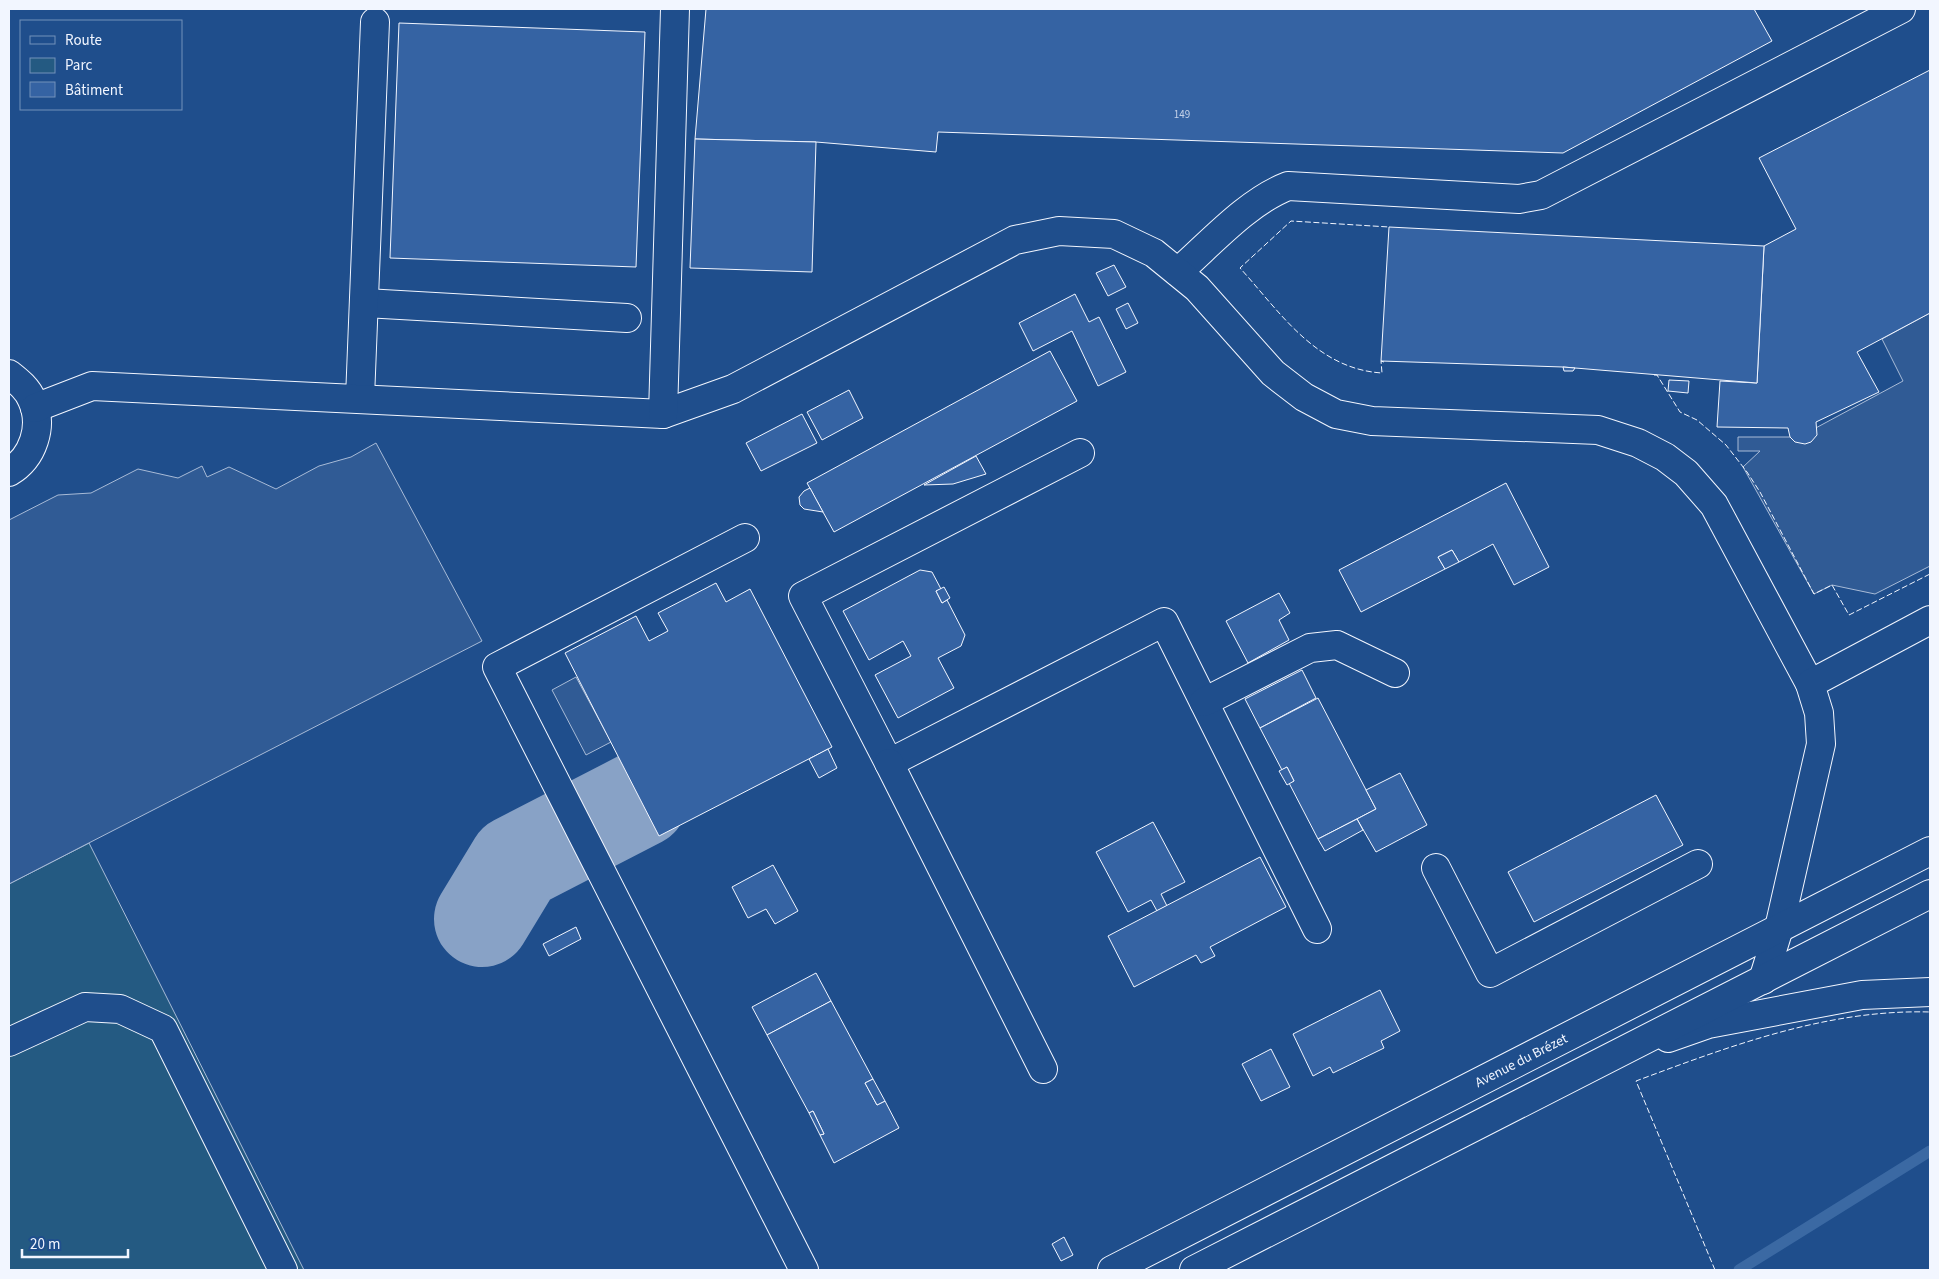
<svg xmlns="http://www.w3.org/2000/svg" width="1939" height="1279" font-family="'Source Sans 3',sans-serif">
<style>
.green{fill:#245a82;stroke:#a8bbd7}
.parking{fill:#305b95;stroke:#a8bbd7}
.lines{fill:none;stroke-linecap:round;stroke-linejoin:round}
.stream{stroke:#3b69a3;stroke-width:11}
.taxiway{stroke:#88a2c6;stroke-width:96}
.building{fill:#3563a3;stroke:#f2f6ff}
.minor-casing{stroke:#f2f6ff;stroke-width:30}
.major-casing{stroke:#f2f6ff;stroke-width:30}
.minor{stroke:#1f4e8c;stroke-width:28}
.major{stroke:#1f4e8c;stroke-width:28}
.fence{stroke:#f2f6ff;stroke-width:1;stroke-dasharray:6 2.5;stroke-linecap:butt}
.labels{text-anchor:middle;stroke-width:4;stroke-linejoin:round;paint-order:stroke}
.number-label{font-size:11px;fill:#c3d1e8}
.street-label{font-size:14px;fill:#f2f6ff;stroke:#1f4e8c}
</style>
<rect width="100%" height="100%" fill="#1f4e8c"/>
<polygon class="green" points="89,843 304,1270 9,1270 9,884"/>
<g class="parking">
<polygon points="1930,313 1930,566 1875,594 1832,585 1814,594 1743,467 1760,451 1738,451 1738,437 1799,437 1903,381 1882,339"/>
<polygon points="376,443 482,641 9,884 9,520 58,495 91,493 138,469 178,478 202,466 207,477 229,467 276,489 319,466 351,457"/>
<polygon points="576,677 611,742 586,755 552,690"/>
</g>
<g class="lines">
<polyline class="stream" points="1739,1270 1930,1151"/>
<polyline class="taxiway" points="482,919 516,863 640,799"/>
</g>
<g class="building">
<polygon points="706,9 1754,9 1772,41 1563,153 938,132 936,152 816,142 695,139"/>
<polygon points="399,23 645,32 636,267 390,258"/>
<polygon points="1930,70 1930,313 1857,352 1879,392 1816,422 1817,435 1811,442 1805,444 1795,442 1790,437 1788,428 1717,427 1720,381 1757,383 1764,246 1796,229 1759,158"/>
<polygon points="695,139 816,142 812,272 690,268"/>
<polygon points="1389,227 1764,246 1757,383 1563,367 1381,361"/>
<polygon points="1114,265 1126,287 1108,296 1096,273"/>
<polygon points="1075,294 1089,322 1099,317 1126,372 1098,386 1072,331 1033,351 1019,323"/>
<polygon points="1128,303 1138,323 1126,329 1116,309"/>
<polygon points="1050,351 1077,401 834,532 807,483"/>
<polygon points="1563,367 1575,368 1573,371 1564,371"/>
<polygon points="1669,380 1689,381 1688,393 1668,391"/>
<polygon points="849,390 863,418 822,440 807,412"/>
<polygon points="802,414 817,443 761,471 746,443"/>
<polygon points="976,456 986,474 953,484 924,485"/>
<polygon points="1506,483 1549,567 1514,585 1493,544 1459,562 1452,550 1438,557 1445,569 1361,612 1339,570"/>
<polygon points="810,488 823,512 804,509 800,505 799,497 804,491"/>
<polygon points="1452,550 1459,562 1445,569 1438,557"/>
<polygon points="920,570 932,572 941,589 936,591 942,603 947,600 965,635 961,646 938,658 954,688 898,718 875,675 911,656 903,641 869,660 843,611"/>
<polygon points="716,583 726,602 750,589 832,747 659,836 565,653 636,616 649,641 668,631 658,613"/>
<polygon points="944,587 950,598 942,603 936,591"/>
<polygon points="1279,593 1290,613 1279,620 1289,640 1248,663 1226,621"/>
<polygon points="1302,670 1316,698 1260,728 1245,699"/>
<polygon points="1318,698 1376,809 1318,839 1289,783 1294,781 1287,767 1282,770 1260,728"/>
<polygon points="828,749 837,768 819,778 809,759"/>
<polygon points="1287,767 1294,781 1287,785 1279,771"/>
<polygon points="1400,773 1427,825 1376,852 1357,819 1376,809 1366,790"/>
<polygon points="1656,795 1683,845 1534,922 1508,872"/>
<polygon points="1357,819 1363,830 1325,851 1318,839"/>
<polygon points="1153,822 1185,882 1161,894 1167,906 1157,911 1151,900 1128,912 1096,852"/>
<polygon points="1260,857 1286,907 1210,947 1215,956 1201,963 1196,955 1134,987 1108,936"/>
<polygon points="773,865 798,911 775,924 766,909 748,918 732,887"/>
<polygon points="576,927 581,939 549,956 543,944"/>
<polygon points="816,973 831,1001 767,1035 752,1007"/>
<polygon points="1380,990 1400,1031 1381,1041 1384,1048 1333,1073 1330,1067 1313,1076 1293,1034"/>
<polygon points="831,1001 873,1079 865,1083 877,1105 885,1101 899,1128 834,1163 820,1135 824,1134 813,1111 809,1113 767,1035"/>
<polygon points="1271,1049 1290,1087 1261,1101 1242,1064"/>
<polygon points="873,1079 885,1101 877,1105 865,1083"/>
<polygon points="813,1111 824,1134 820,1135 809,1113"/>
<polygon points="1064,1237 1073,1255 1061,1261 1052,1244"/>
</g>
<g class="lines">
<g class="minor-casing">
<g id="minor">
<path d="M1178 272C1211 243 1247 202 1288 186L1519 199 1541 195 1901 9"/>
<polyline points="365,303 627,318"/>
<path d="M9 374C18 381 28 389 32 400 44 426 33 458 9 472"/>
<polyline points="360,398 375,22"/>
<polyline points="35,408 92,386 663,414 733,389 1015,240 1059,231 1114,234 1154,253 1197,288 1273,373 1304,397 1336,414 1372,421 1598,430 1638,443 1665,457 1686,473 1714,505 1810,684"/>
<polyline points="663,414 675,9"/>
<polyline points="1080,453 803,596 889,763 1164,622 1317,929"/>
<polyline points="745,538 497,667 804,1270"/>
<polyline points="1204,702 1310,648 1337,645 1395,673"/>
<polyline points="889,763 1043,1069"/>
<polyline points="1436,868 1490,973 1698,864"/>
<polyline points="1763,980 1779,928 1821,744 1819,713 1810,684 1930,620"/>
<polyline points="1668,1038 1708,1024 1862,995 1930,992"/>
<polyline points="9,1042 85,1007 120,1009 163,1029 283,1270"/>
</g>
</g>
<g class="major-casing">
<g id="major">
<polyline points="1112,1270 1930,851"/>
<polyline points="1194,1270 1930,894"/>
</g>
</g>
<use href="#minor" class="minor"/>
<use href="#major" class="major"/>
<g class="fence">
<path d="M1384 362 1381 361 1382 373C1316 369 1280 312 1240 268L1291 221 1389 227"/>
<polyline points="1654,375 1657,375 1680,412 1697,420 1726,445 1747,472 1760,492 1814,594 1832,585 1849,615 1930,574"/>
<path d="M1715 1270 1636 1081C1730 1046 1828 1009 1930 1012"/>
</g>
</g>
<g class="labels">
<g class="number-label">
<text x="1182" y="118">149</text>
</g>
<g class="street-label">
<text transform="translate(1521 1060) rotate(-27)" y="5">Avenue du Brézet</text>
</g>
</g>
<rect width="1939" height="1279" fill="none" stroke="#f2f6ff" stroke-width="20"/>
<rect x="20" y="20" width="162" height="90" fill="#1f4e8c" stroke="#7391ba"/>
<rect x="30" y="36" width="25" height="8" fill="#1f4e8c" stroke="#7391ba"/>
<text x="65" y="45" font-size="15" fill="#f2f6ff">Route</text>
<rect x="30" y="58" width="25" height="15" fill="#245a82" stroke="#7391ba"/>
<text x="65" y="70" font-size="15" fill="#f2f6ff">Parc</text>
<rect x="30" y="82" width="25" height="15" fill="#3563a3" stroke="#7391ba"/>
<text x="65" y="95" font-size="15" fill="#f2f6ff">Bâtiment</text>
<path d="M22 1249v8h106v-8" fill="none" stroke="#f2f6ff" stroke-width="2.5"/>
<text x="30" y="1249" font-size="15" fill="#f2f6ff" stroke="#1f4e8c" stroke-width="4" paint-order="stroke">20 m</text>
</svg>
